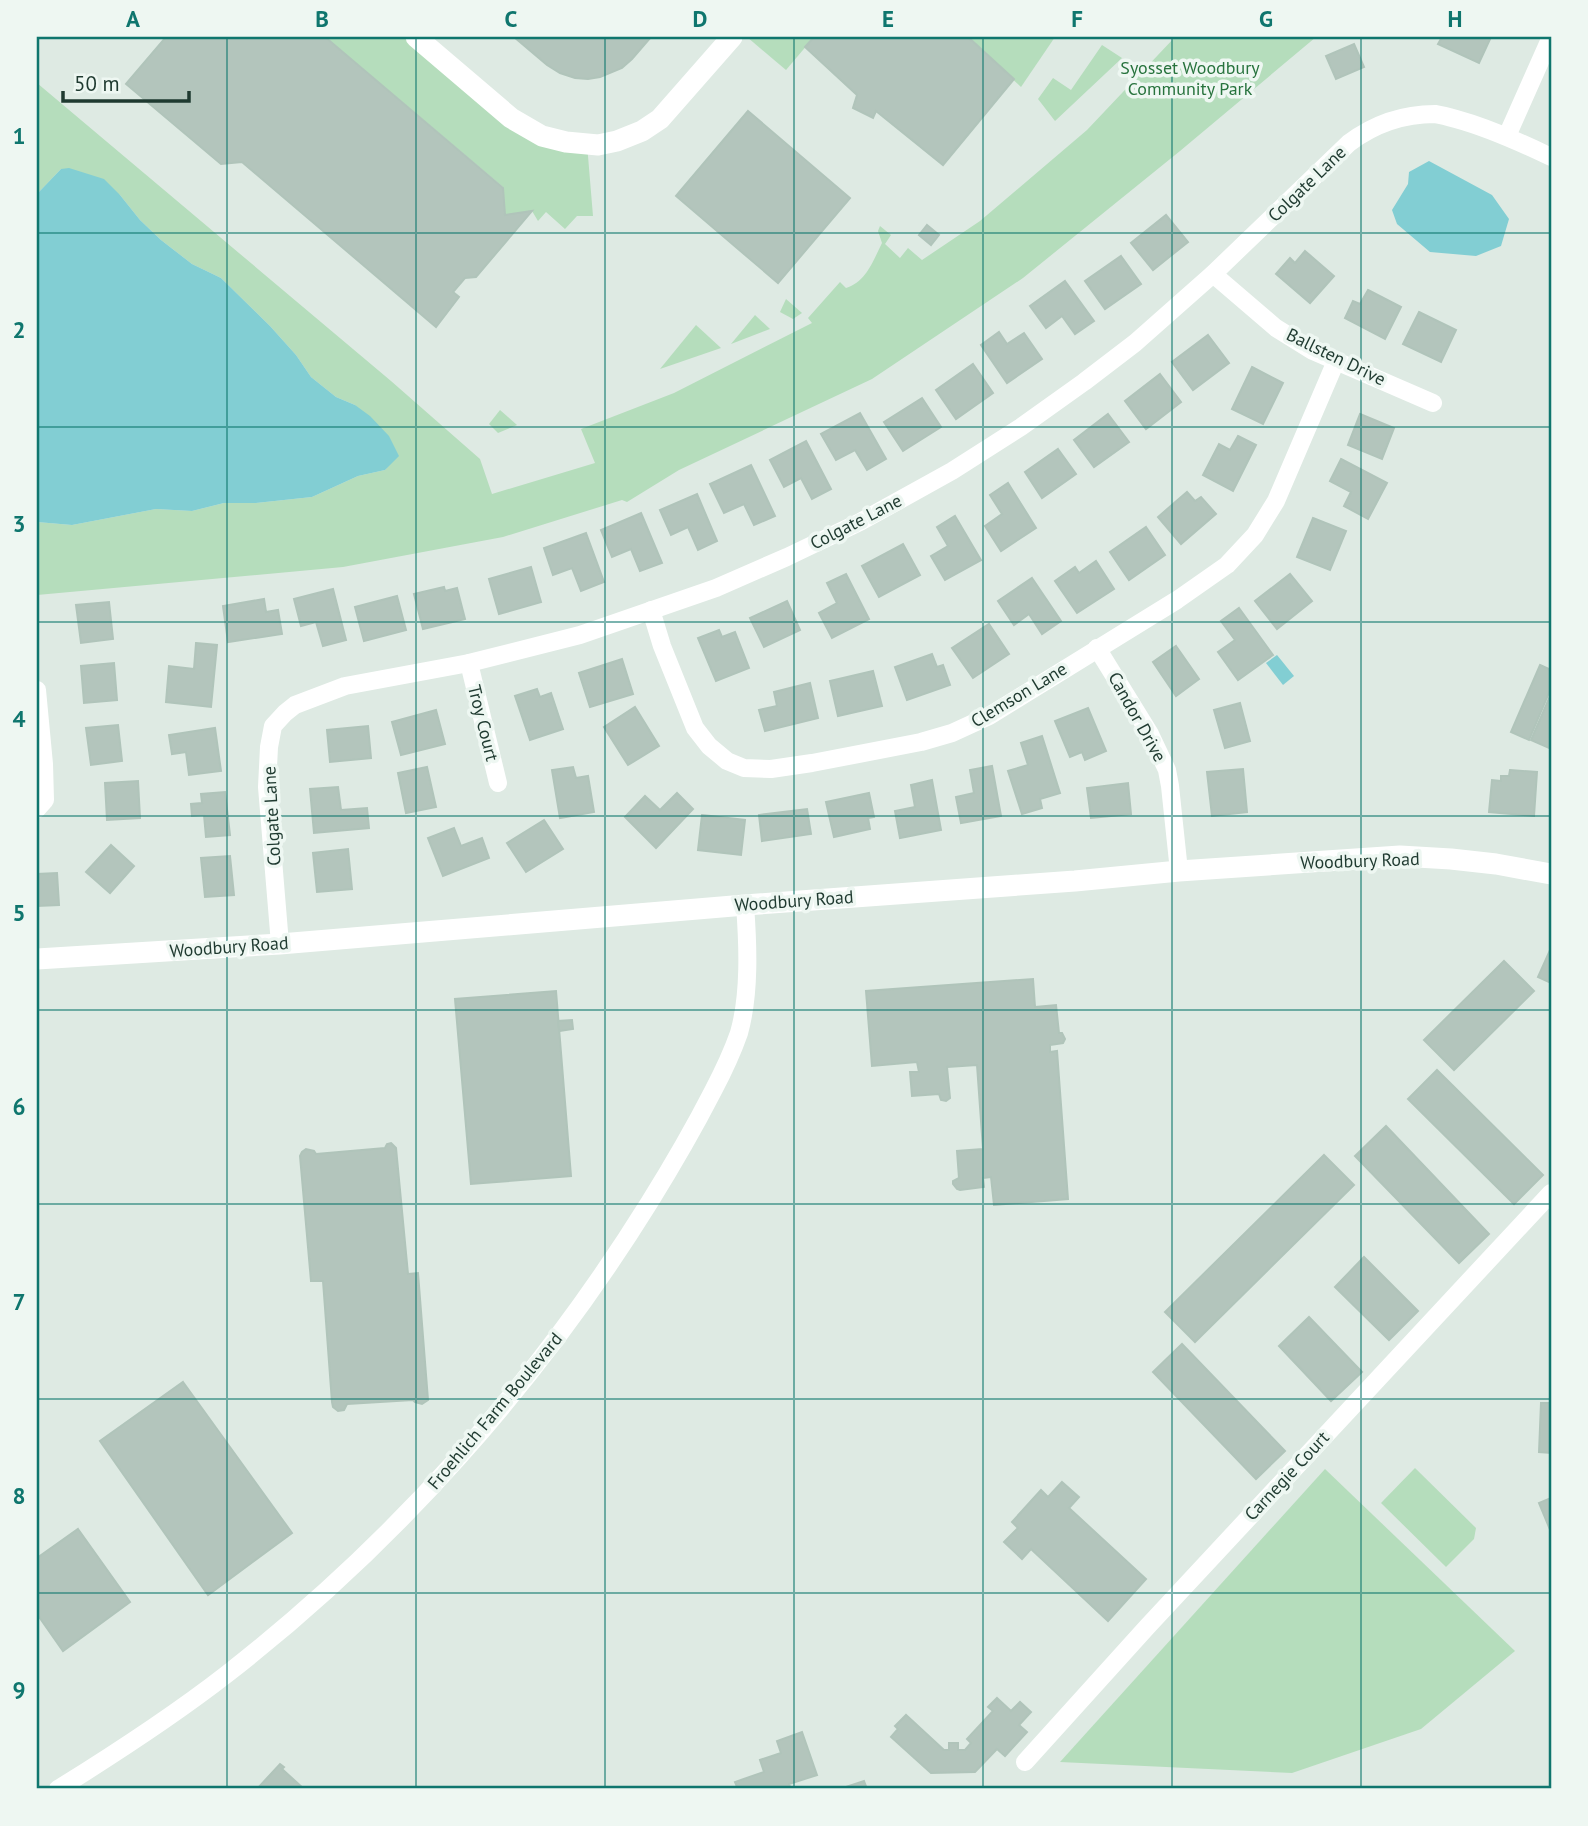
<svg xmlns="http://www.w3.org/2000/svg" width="1588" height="1826" font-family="'PT Sans',sans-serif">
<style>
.green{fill:#b5ddbc}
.water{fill:#82ced3}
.building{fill:#b3c5bc;stroke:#b0c4ba;stroke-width:2}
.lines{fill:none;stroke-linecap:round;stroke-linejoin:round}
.minor{stroke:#fff;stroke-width:18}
.tertiary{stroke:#fff;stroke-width:21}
.secondary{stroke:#fff;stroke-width:21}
.grid{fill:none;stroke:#0f766e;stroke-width:2;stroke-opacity:0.55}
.labels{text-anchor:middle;stroke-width:7;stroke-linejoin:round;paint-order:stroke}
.park-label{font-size:18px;fill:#27733d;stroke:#eef7f2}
.street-label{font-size:18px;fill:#1f3a30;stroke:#eef7f2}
.neatline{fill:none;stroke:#0f766e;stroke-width:2.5}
.grid-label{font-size:23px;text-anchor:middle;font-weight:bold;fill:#0f766e}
</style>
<rect width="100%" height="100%" fill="#deeae3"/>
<g class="green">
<polygon points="325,37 411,37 511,118 587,144 593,216 577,216 565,229 546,212 538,221 532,211 505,215 503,187"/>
<polygon points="747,37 814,37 786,70"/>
<polygon points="968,37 1055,37 1021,87"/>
<path d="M1175 37H1316L1180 151 1023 278 872 379 679 470 627 502 622 500 503 537 343 567 37 595V522L72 525 156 509 192 511 224 503H256L312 497 358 476 385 470 391 463 355 405 336 397 311 377 296 355 270 326 221 278 192 264 161 240 140 220 120 195 61 169 37 194V83L391 381 480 459 492 494 595 463 581 429 674 393 812 323 808 318 840 282 846 288C866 282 873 261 882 243L878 231 880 226 891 235 885 244 900 258 908 248 922 260 980 221 1087 130Z"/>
<polygon points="1102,45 1122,58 1055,121 1038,99 1053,78 1071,90"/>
<polygon points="786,299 802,313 793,319 780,312"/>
<polygon points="755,315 770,329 731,344"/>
<polygon points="696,325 721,348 660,369"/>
<polygon points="500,410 517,425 498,433 489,424"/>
<polygon points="1415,1468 1476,1528 1474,1539 1446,1567 1381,1503"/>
<polygon points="1325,1469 1515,1651 1421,1729 1292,1773 1060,1762"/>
</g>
<g class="water">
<polygon points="1429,161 1492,195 1509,219 1501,246 1476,256 1430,252 1397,224 1392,210 1408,184 1409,172"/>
<polygon points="69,168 104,179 120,195 140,220 161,240 192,264 221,278 270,326 296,355 311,377 336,397 355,405 370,416 389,436 399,456 385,470 358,476 312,497 256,503 224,503 192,511 156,509 72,525 37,522 37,194 61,169"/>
<polygon points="1277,655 1294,676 1283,685 1266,663"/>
</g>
<g class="building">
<polygon points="166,37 325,37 503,188 505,215 532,211 476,277 465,278 453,292 459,297 436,327 242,162 221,164 126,84"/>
<polygon points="514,37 651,37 632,59 622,68 600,77 588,79 575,78 560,73 547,65"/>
<polygon points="814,37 968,37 1014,79 943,165 876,111 873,118 853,108 857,95 805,47"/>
<polygon points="1442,37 1491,37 1479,63 1438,44"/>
<polygon points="1354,44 1364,67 1336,79 1326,56"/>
<polygon points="748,111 850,198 778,283 676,196"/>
<polygon points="1166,215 1188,242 1153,270 1131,243"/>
<polygon points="927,225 939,235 931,245 919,235"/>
<polygon points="1305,251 1334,276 1310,303 1276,274 1290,258 1295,263"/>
<polygon points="1121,256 1141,284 1105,309 1085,281"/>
<polygon points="1065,281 1094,321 1075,334 1062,316 1046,328 1030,306"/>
<polygon points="1368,290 1401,307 1385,339 1345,318 1353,301 1360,304"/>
<polygon points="1419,312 1456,330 1441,362 1403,344"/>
<polygon points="999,332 1007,344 1024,333 1042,359 1007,383 981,345"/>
<polygon points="1208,335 1229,363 1193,390 1172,362"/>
<polygon points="973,364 993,393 956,419 936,390"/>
<polygon points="1252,367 1283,383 1263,424 1232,409"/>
<polygon points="1160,374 1181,402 1146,429 1125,401"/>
<polygon points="922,398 941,427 903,451 884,422"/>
<polygon points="860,413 886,459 867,470 855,450 836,460 821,434"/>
<polygon points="1108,414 1129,442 1094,467 1074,440"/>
<polygon points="1360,414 1394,428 1382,459 1348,445"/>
<polygon points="1238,436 1256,445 1233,491 1203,475 1219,444 1230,450"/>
<polygon points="806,441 831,489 812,499 801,478 784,487 770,460"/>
<polygon points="1058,449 1076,474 1042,498 1025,472"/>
<polygon points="1341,459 1387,483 1368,519 1344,506 1351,492 1330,481"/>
<polygon points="751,465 775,516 754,525 744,504 724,513 710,484"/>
<polygon points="1008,483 1036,528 1001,551 985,526 1002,514 990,495"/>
<polygon points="1187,492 1195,501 1201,497 1216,514 1181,544 1158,517"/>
<polygon points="697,494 717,541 698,550 688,527 671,535 660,510"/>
<polygon points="641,513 662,563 640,571 631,549 612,557 601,530"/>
<polygon points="955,516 981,560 945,580 931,556 948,546 937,527"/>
<polygon points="1313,518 1346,531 1330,570 1297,557"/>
<polygon points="1146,527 1165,555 1129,580 1110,552"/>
<polygon points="586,533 604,582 581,591 572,568 553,575 544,548"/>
<polygon points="903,544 920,575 879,597 862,566"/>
<polygon points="1096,561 1114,589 1077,613 1055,581 1075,567 1079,573"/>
<polygon points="531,567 541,602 499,614 489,579"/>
<polygon points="846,574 869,619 832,638 819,613 837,603 827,583"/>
<polygon points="1290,574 1312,601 1277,629 1255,601"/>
<polygon points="1032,578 1061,621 1042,634 1029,614 1014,625 998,601"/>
<polygon points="444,587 445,591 457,588 465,619 423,629 414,594"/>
<polygon points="333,589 346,640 323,646 316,622 301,626 294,599"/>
<polygon points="397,596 406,630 364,641 355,607"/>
<polygon points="264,599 266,612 278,610 282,634 228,642 223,606"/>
<polygon points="787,601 800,630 764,647 750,618"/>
<polygon points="109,602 113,639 81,643 76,605"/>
<polygon points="1239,608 1273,655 1238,680 1218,652 1235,640 1221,621"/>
<polygon points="989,624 1009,654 973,678 952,648"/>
<polygon points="719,630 722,637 735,632 749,668 716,681 698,638"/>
<polygon points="196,643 217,645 211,707 166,702 169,666 194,669"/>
<polygon points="1176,646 1199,679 1176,696 1153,662"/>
<polygon points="932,654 937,667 943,665 950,685 907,700 895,667"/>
<polygon points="622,659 633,694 590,707 579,673"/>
<polygon points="114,663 117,700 84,703 81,666"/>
<polygon points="1540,665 1551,670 1551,688 1529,740 1511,732"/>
<polygon points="873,671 882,706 838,716 830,681"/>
<polygon points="810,683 818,718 765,731 759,710 777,706 774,692"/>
<polygon points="537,689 540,697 551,693 563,729 530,740 515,696"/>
<polygon points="1551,694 1551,742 1549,748 1531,740"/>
<polygon points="1240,703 1250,741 1225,748 1214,710"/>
<polygon points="635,707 659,746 628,765 604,727"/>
<polygon points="1088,708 1106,751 1085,760 1082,752 1070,757 1055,721"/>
<polygon points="436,710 445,744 401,755 392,722"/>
<polygon points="118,725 122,761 91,765 86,728"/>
<polygon points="368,726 371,758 330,762 327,730"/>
<polygon points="215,728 221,771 189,775 186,752 172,754 169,735"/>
<polygon points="1042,736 1060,793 1040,799 1042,808 1022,814 1008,771 1028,765 1021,743"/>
<polygon points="992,766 1001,816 961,823 956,797 974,793 970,770"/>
<polygon points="427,767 436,807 406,813 398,773"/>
<polygon points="573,767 576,778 588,776 594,812 560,818 552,770"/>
<polygon points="1243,769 1247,812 1212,816 1207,772"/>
<polygon points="1510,770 1537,772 1534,816 1489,812 1492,780 1501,781 1501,776 1509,776"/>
<polygon points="932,780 941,830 900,838 895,811 915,807 911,785"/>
<polygon points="138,781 140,818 107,820 105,783"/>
<polygon points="1128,783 1131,814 1091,818 1087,788"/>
<polygon points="338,787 341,810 367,808 369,828 314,833 310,789"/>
<polygon points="225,792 230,835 206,837 204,815 192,816 191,804 202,803 201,794"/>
<polygon points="677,793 693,809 656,848 625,817 645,796 660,810"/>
<polygon points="869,793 874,817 868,818 870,829 834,837 826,802"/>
<polygon points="807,809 811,834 762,841 759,815"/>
<polygon points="702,815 745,820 741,855 698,850"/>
<polygon points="544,820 563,849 526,872 507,843"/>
<polygon points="454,828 461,846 482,838 489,858 443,876 428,838"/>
<polygon points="111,845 134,866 110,893 86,872"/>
<polygon points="348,849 352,889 317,892 313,853"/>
<polygon points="230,856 234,895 205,897 201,858"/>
<polygon points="57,873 59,905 37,906 37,874"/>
<polygon points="1551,948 1551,983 1538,977"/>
<polygon points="1504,961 1534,991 1454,1070 1424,1040"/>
<polygon points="1033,979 1035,1007 1056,1005 1059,1033 1062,1033 1065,1039 1063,1043 1050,1045 1050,1052 1057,1051 1068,1199 994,1205 991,1177 983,1178 984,1187 960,1190 957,1189 953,1184 953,1181 959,1178 957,1151 983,1149 977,1065 947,1067 950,1098 946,1101 941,1100 939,1094 912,1096 910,1072 919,1072 917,1062 872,1066 866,991"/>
<polygon points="556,991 571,1176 471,1184 455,999"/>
<polygon points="572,1020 573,1029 559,1031 558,1021"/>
<polygon points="1437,1070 1543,1175 1514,1204 1408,1099"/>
<polygon points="1386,1126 1489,1234 1459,1263 1355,1156"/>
<polygon points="391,1143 396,1148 408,1274 418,1273 428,1400 422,1404 415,1402 413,1400 347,1404 344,1410 338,1411 333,1407 332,1402 323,1281 311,1281 300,1156 302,1152 306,1149 314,1151 316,1154 385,1148 387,1144"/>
<polygon points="1324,1155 1354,1185 1195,1342 1165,1312"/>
<polygon points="1364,1257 1418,1311 1389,1340 1335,1287"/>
<polygon points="1309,1317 1362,1372 1331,1401 1279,1346"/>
<polygon points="1182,1344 1285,1451 1256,1479 1153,1372"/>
<polygon points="183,1382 292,1533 208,1595 100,1441"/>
<polygon points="1541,1403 1551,1403 1551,1453 1539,1452"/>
<polygon points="1062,1482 1079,1497 1069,1508 1146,1579 1108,1621 1031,1549 1022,1559 1004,1542 1018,1528 1012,1522 1041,1490 1048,1497"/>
<polygon points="1551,1498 1551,1532 1539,1503"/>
<polygon points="78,1529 130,1602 63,1651 37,1614 37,1558"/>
<polygon points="997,1698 1011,1711 1020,1702 1031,1712 1019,1725 1027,1732 1005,1756 997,1749 975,1772 931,1773 891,1737 898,1729 895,1726 906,1715 944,1750 949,1750 949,1743 958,1743 958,1750 965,1750 971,1743 967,1739 993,1711 988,1707"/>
<polygon points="802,1732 817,1775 789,1784 791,1789 738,1789 735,1782 764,1772 760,1760 781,1753 777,1741"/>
<polygon points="280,1764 284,1767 282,1769 304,1789 257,1789"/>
<polygon points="864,1781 867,1789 840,1789"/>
</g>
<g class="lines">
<g class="minor">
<polyline points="1507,136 1551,37"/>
<polyline points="1213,274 1276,328 1313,351 1433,403"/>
<polyline points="651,610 662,646 695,728 709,746 727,761 744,768 771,769 812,763 921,742 952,733 989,716 1177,600 1227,565 1255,535 1276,501 1336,361"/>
<polyline points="1097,648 1150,734 1167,770 1170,786 1179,871"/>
<polyline points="469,663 498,783"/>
<polyline points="37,690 44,764 45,800 37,809"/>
<path d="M280 944 267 787 269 747 273 726 285 713 295 705 345 686 469 663 580 635 716 588 787 557 860 522 952 471 1021 427 1084 382 1135 343 1213 274 1349 143C1373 125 1403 114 1435 114 1441 115 1449 117 1456 119 1489 128 1520 142 1551 157"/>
<polyline points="1025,1762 1147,1627 1551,1193"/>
<path d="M58 1789C116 1753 173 1716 227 1674 394 1544 537 1383 649 1203 672 1166 693 1130 713 1091 723 1072 732 1053 739 1033 750 994 748 945 745 905"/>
</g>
<polyline class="tertiary" points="416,37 511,118 542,136 566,142 598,145 617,141 642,131 660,119 732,37"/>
<polyline class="secondary" points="37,959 280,944 745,905 1075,881 1179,871 1400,856 1451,859 1496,864 1551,874"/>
</g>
<path class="grid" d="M227 37V1789M416 37V1789M605 37V1789M794 37V1789M983 37V1789M1172 37V1789M1361 37V1789M37 233H1551M37 427H1551M37 622H1551M37 816H1551M37 1010H1551M37 1204H1551M37 1399H1551M37 1593H1551"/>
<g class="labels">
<g class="park-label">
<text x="1190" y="74">Syosset Woodbury<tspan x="1190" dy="21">Community Park</tspan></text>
</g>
<g class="street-label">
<text transform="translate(1307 184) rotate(-44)" y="6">Colgate Lane</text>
<text transform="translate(1336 357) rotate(26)" y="6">Ballsten Drive</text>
<text transform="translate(856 522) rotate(-27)" y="6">Colgate Lane</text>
<text transform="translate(1019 695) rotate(-31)" y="6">Clemson Lane</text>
<text transform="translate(1137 717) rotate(61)" y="6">Candor Drive</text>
<text transform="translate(483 723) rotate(76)" y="6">Troy Court</text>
<text transform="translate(272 816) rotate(-93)" y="6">Colgate Lane</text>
<text transform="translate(1360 861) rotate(-2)" y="6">Woodbury Road</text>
<text transform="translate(794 901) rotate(-4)" y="6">Woodbury Road</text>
<text transform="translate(229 947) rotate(-4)" y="6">Woodbury Road</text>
<text transform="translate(495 1411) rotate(-50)" y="6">Froehlich Farm Boulevard</text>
<text transform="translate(1287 1476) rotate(-47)" y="6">Carnegie Court</text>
</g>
</g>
<rect width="1588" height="1826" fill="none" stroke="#eef7f2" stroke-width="77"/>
<path d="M63 91v10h126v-10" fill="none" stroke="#1f3a30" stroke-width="3.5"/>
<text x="74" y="91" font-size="21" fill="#1f3a30" stroke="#eef7f2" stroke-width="5" paint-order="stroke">50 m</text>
<rect x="38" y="38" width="1512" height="1749" class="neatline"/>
<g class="grid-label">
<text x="133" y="27">A</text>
<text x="322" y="27">B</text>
<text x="511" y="27">C</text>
<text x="700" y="27">D</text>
<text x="888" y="27">E</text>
<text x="1077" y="27">F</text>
<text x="1266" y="27">G</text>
<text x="1455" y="27">H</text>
<text x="19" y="144">1</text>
<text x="19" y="338">2</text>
<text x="19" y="532">3</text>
<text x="19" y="727">4</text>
<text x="19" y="921">5</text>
<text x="19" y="1115">6</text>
<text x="19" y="1310">7</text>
<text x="19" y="1504">8</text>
<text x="19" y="1698">9</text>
</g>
</svg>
